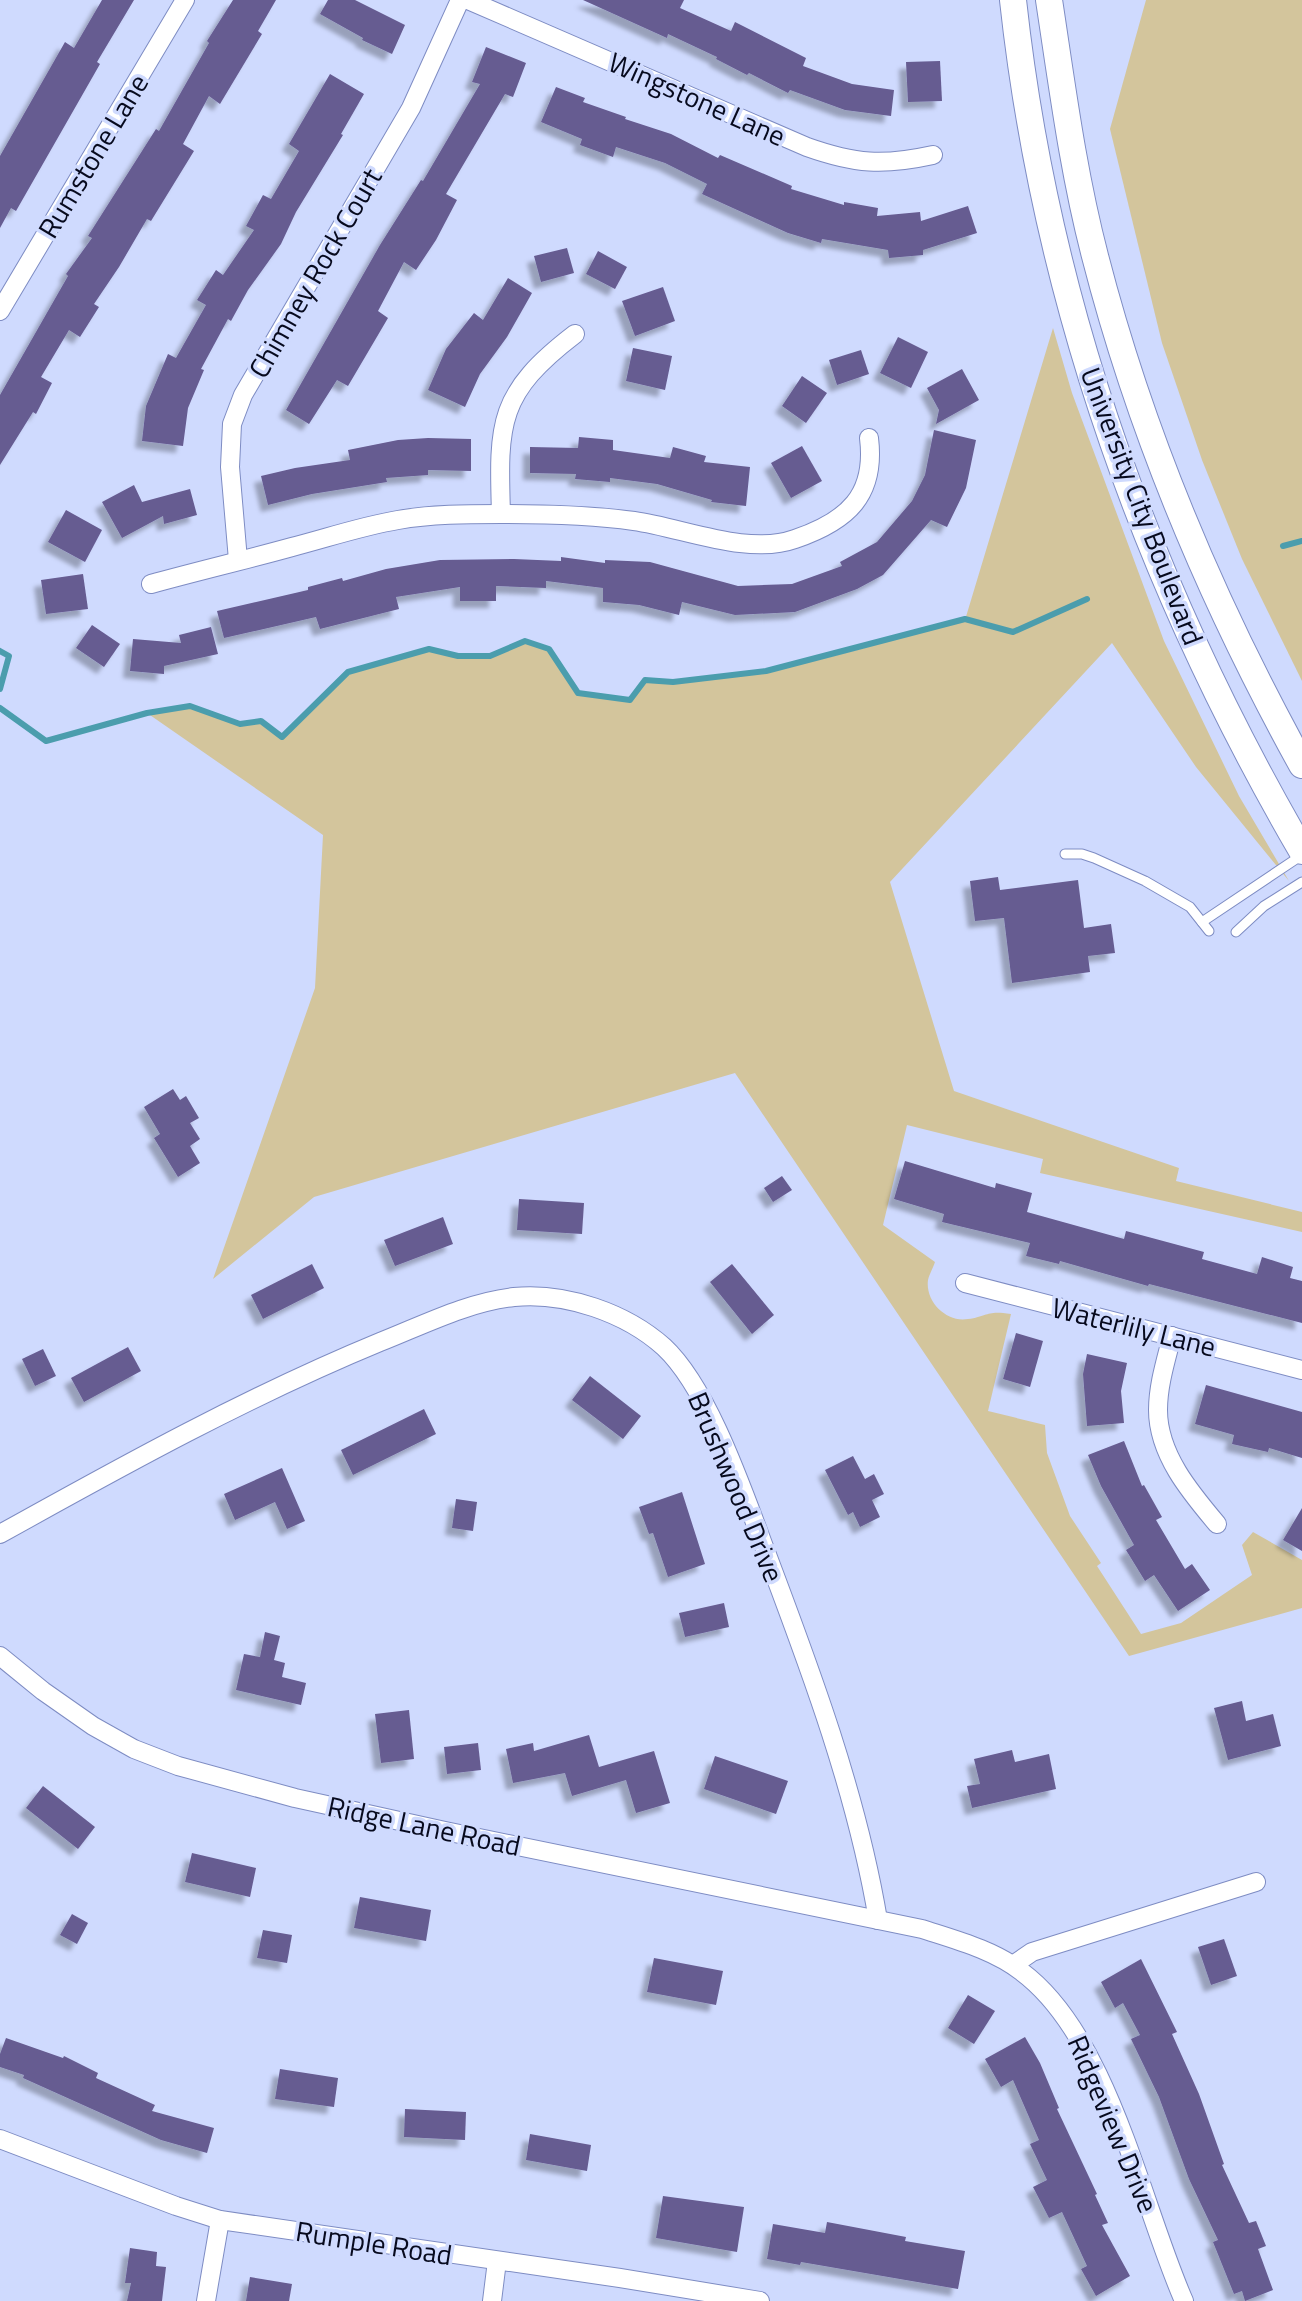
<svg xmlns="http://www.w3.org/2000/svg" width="1302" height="2301" font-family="'Titillium Web',sans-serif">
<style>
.green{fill:#d3c59c}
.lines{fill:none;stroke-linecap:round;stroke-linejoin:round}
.stream{stroke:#4b9dad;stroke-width:6}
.building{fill:#665b91;filter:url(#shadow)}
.service-casing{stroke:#7e8cc3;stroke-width:11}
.minor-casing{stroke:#7e8cc3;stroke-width:20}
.secondary-casing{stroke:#7e8cc3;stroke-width:28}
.service{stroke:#fff;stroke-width:9}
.minor{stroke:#fff;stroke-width:18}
.secondary{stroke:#fff;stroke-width:26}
.labels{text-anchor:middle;stroke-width:7;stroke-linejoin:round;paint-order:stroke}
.street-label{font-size:28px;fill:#070a1e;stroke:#cfdafe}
</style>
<defs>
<filter id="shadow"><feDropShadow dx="-7" dy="7" stdDeviation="2" flood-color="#0004"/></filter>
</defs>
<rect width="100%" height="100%" fill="#cfdafe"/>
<g class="green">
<polygon points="1146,0 1302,0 1302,681 1242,559 1202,460 1162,343 1110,129"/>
<path d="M1053 328 1072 393 1164 641 1239 796 1289 881 1196 767 1112 643 890 882 954 1091 1179 1168 1176 1181 1302 1212V1232L1040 1173 1043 1159 907 1125 883 1225 935 1262C933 1268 929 1275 928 1280 925 1302 947 1323 968 1319 989 1316 986 1310 1011 1314L988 1411 1045 1425 1047 1453 1070 1516 1101 1563 1097 1566 1141 1634 1181 1623 1252 1575 1242 1545 1253 1532 1302 1560V1608L1129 1656 735 1073 314 1197 213 1279 315 988 323 835 147 713 190 706 240 724 261 721 282 737 348 672 429 649 458 656H490L525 641 549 649 578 693 630 700 645 680C744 689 869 645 965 620Z"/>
</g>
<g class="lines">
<g class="stream">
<polyline points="1283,546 1302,541"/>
<polyline points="0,651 9,656 0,689"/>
<polyline points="0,708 46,741 147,713 190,706 240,724 261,721 282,737 348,672 429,649 458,656 490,656 525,641 549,649 578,693 630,700 645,680 673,682 766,671 965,619 1013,632 1087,599"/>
</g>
</g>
<g class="building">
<polygon points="102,0 134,0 97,62 100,64 16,211 11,208 0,228 0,156 65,42 74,48"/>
<polygon points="233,0 276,0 258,31 262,34 220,104 209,96 183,144 194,151 151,221 147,219 119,267 94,304 99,307 80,337 69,330 41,377 52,383 36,414 33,412 0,465 0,395 68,276 66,274 92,238 88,236 156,129 159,131 209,43 207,41"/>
<polygon points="328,0 355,0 405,25 392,54 362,40 363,38 320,14"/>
<polygon points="583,0 684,0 680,8 731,31 735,22 806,58 803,66 852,84 894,90 891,116 845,110 790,90 788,93 749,73 747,75 716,59 717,57 668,34 667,38"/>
<polygon points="486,47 526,63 513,97 505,94 446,194 457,200 436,240 416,270 404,262 378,311 388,318 348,386 337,380 309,424 286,410 380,245 421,180 423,181 480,84 472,82"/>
<polygon points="940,61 942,101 908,102 906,62"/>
<polygon points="330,74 364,94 341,134 343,135 296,212 281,244 248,290 231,321 228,319 201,369 204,370 188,408 183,446 142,441 146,406 168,354 176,358 206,305 197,300 216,270 223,275 254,230 246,226 263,195 271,199 299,151 289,144"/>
<polygon points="556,87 585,98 583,102 626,117 625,119 671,134 718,158 720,155 792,186 791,189 844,205 844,202 878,208 877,216 920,212 921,221 968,206 977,233 923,250 923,255 889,258 888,250 822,239 821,243 788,233 702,194 707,184 665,163 616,147 613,157 580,145 582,139 541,122"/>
<polygon points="567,248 574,273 541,282 534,256"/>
<polygon points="598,251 627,267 615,289 586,274"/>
<polygon points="508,278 532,293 507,337 480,374 465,407 428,390 446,349 474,313 483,320"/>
<polygon points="663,287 675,321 635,336 622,301"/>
<polygon points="898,337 928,352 911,388 880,373"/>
<polygon points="633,348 672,356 665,390 626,381"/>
<polygon points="861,350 869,374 837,385 829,360"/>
<polygon points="962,369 979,400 936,424 939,410 927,388"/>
<polygon points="802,376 827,393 806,423 782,406"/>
<polygon points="934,430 976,440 966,488 947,527 931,520 883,575 857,589 795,612 735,615 682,602 679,615 639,605 603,602 603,588 546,581 546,588 496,586 496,601 460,601 460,587 396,597 399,609 320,629 316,617 224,638 217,611 308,590 308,587 342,578 343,581 386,569 440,560 514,559 561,561 561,557 605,563 605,560 650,562 738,586 792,584 842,566 840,562 877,542 912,501 925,475"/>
<polygon points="579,437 613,440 613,450 670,458 673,447 706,456 704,462 750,467 746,506 711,502 712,500 657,484 610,478 610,482 575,479 576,474 530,473 530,447 578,448"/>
<polygon points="428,438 471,439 471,471 428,470 428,475 386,478 387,482 312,494 268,505 261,476 295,468 350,460 348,450 398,440"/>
<polygon points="802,446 822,481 791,498 771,463"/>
<polygon points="134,485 142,502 190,489 197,515 164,524 163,516 122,538 102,502"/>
<polygon points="66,510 102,530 85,562 48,542"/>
<polygon points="83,574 88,609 46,614 41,580"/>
<polygon points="92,625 120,644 104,667 76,648"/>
<polygon points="211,627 218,654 164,666 164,674 130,671 133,639 181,643 179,635"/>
<polygon points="998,877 1000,890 1078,880 1084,928 1111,924 1115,953 1088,956 1090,972 1012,983 1004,918 975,921 970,881"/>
<polygon points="173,1089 180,1100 186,1096 199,1118 190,1123 200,1139 190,1146 200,1163 178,1177 154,1138 160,1134 144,1107"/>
<polygon points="905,1161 995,1188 996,1183 1032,1193 1027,1212 1124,1239 1126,1231 1204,1252 1202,1259 1257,1274 1262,1257 1293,1267 1290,1278 1302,1281 1302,1323 1149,1284 1148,1286 1060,1261 1059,1264 1026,1256 1030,1243 942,1222 944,1214 894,1199"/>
<polygon points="782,1176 792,1190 773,1202 764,1188"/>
<polygon points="519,1199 584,1203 582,1234 517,1230"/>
<polygon points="443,1217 453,1244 395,1266 384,1240"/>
<polygon points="312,1264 324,1288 263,1319 251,1295"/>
<polygon points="732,1264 774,1315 752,1334 710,1282"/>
<polygon points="1016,1333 1043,1341 1030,1387 1003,1379"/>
<polygon points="128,1347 141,1371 84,1402 71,1378"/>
<polygon points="43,1349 56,1376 35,1386 22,1359"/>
<polygon points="1087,1354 1127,1363 1121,1391 1124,1423 1087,1426 1083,1374"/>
<polygon points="590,1376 641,1416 623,1439 572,1400"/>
<polygon points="1206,1385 1302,1412 1302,1458 1269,1448 1268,1452 1232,1444 1234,1435 1195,1424"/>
<polygon points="424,1409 436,1434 353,1475 341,1450"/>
<polygon points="1124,1441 1142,1486 1144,1485 1162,1517 1156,1520 1185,1569 1192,1564 1210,1590 1178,1611 1154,1575 1145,1581 1126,1550 1134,1545 1101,1486 1088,1455"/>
<polygon points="853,1456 865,1479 874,1474 884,1494 872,1500 880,1517 860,1527 853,1512 848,1515 825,1470"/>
<polygon points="282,1468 305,1521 287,1529 275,1502 235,1520 224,1494"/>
<polygon points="682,1492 705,1564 668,1577 653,1533 649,1534 639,1507"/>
<polygon points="456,1499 477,1502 473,1531 452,1528"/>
<polygon points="1302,1508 1302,1551 1283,1540"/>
<polygon points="724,1603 729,1627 685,1637 679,1613"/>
<polygon points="265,1632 280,1636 274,1660 285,1663 282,1677 306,1683 301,1705 236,1690 244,1654 260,1657"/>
<polygon points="1242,1701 1246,1721 1273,1714 1281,1746 1228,1760 1214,1708"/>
<polygon points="409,1710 414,1759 381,1763 375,1714"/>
<polygon points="589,1735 599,1767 654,1751 670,1803 636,1813 626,1780 572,1796 565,1773 513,1783 506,1749 533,1743 534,1751"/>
<polygon points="478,1743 481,1770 447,1774 444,1747"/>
<polygon points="1012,1750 1015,1762 1049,1754 1056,1789 972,1808 967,1786 980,1784 974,1759"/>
<polygon points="715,1756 788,1781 776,1814 704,1789"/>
<polygon points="43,1786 95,1827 78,1849 26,1808"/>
<polygon points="192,1853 256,1868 250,1897 185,1882"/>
<polygon points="360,1897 431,1910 426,1941 354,1928"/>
<polygon points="72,1914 88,1923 77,1944 60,1935"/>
<polygon points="263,1930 292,1935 287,1963 257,1958"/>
<polygon points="1224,1939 1237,1976 1211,1985 1198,1947"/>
<polygon points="654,1958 723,1971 716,2005 647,1992"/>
<polygon points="1141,1959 1177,2032 1172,2034 1199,2094 1224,2164 1222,2165 1249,2223 1256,2221 1266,2246 1258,2249 1273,2290 1245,2301 1242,2291 1234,2294 1213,2242 1218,2240 1189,2179 1159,2097 1131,2039 1140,2035 1123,2003 1115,2008 1101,1982"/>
<polygon points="968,1995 995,2011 974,2044 948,2028"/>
<polygon points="1025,2037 1040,2063 1059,2108 1057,2109 1097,2194 1095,2195 1108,2223 1102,2225 1130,2276 1096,2296 1081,2269 1087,2266 1062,2212 1049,2218 1033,2187 1047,2180 1030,2144 1039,2140 1013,2080 1001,2087 985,2059"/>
<polygon points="6,2038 63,2058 64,2056 98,2073 96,2078 155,2105 152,2111 214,2128 207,2153 161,2140 23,2078 24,2075 0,2067 0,2054"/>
<polygon points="280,2069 338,2078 334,2107 275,2099"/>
<polygon points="405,2109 466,2112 465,2140 404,2137"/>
<polygon points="530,2134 591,2145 587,2171 526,2160"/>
<polygon points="663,2196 744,2207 737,2252 656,2238"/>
<polygon points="827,2222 906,2237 905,2241 965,2251 958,2289 801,2262 800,2265 767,2259 773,2224 825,2233"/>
<polygon points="130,2248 157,2252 156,2266 166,2267 162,2301 127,2301 131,2283 125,2283"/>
<polygon points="250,2277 292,2284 289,2301 246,2301"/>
</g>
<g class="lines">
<g class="service-casing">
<g id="service">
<polyline points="1065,854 1082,854 1094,858 1145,881 1190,907 1209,931"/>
<polyline points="1202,922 1302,855"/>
<polyline points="1236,932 1264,906 1302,882"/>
</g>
</g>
<g class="minor-casing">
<g id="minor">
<path d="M468 0 807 147C855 164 883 166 933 155"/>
<polyline points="0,311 185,0"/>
<path d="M501 514C498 422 498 393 575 334"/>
<polyline points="238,560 230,467 232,424 243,395 411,108 460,0"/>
<path d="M151 584C198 571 245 560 292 547 327 538 362 526 398 520 431 514 467 514 501 514 545 514 591 515 634 521 684 528 747 556 795 539 848 521 876 495 869 438"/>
<polyline points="965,1283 1302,1370"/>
<path d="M1172 1336C1166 1360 1158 1385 1158 1410 1158 1454 1190 1492 1217 1524"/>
<path d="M0 1534C124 1465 249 1396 380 1342 423 1325 468 1302 514 1297 566 1292 626 1313 664 1347 709 1389 744 1494 766 1552 811 1671 857 1794 878 1920"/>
<path d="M0 1656 43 1691 93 1726 134 1749 178 1766 295 1798 445 1831 922 1929C956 1940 994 1950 1022 1972 1109 2037 1141 2204 1184 2301"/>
<polyline points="1013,1965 1032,1952 1256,1882"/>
<polyline points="0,2139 176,2206 220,2220 620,2278 760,2301"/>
<polyline points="206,2301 220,2220"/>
<polyline points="492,2301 497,2261"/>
</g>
</g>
<g class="secondary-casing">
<g id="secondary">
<path d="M1013 0C1046 303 1149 588 1302 851"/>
<path d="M1049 0C1062 85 1073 172 1095 256 1141 435 1213 604 1302 765"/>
</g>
</g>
<use href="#service" class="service"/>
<use href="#minor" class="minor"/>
<use href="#secondary" class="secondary"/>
</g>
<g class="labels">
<g class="street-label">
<text transform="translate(697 99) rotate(24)" y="10">Wingstone Lane</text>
<text transform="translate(93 156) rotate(-59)" y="10">Rumstone Lane</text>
<text transform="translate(315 273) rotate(-60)" y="10">Chimney Rock Court</text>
<text transform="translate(1142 506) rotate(69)" y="10">University City Boulevard</text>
<text transform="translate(1134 1327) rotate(14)" y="10">Waterlily Lane</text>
<text transform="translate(736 1487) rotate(67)" y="10">Brushwood Drive</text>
<text transform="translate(424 1826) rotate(12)" y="10">Ridge Lane Road</text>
<text transform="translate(1113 2124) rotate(67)" y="10">Ridgeview Drive</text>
<text transform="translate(374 2243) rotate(9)" y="10">Rumple Road</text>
</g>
</g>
</svg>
